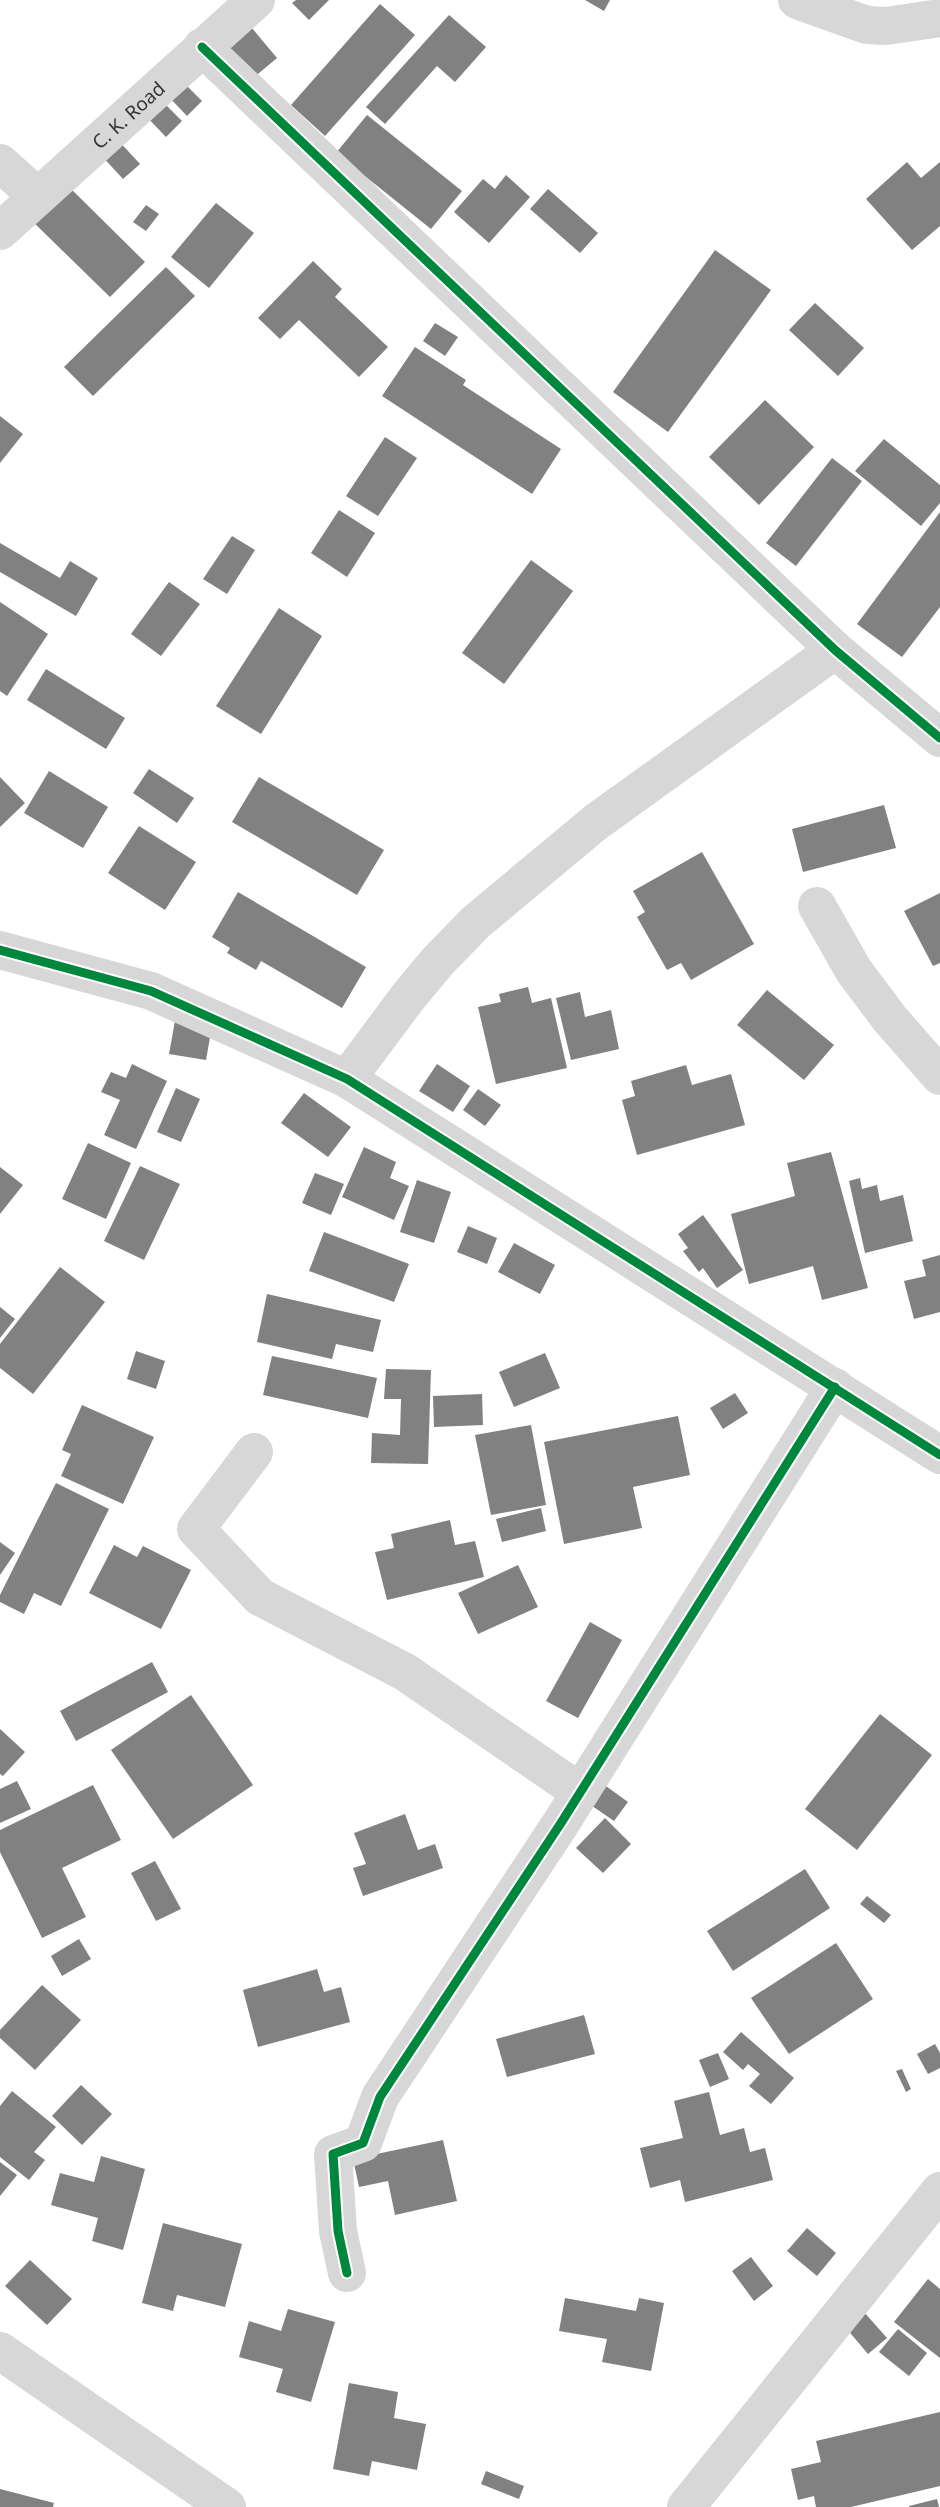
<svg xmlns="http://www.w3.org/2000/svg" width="940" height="2507" font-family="'Noto Sans',sans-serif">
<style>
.building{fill:#818181}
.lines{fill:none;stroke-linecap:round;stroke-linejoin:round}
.minor{stroke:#d7d7d7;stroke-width:38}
.cycleway-casing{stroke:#fff;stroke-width:13}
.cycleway{stroke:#00873e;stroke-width:9}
.labels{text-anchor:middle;stroke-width:7;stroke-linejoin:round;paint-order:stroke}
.street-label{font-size:19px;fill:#333;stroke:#fff}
</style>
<rect width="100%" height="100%" fill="#fff"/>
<g class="building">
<polygon points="296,0 329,0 309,20 292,3"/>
<polygon points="585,0 610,0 604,11"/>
<polygon points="380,4 415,35 325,136 291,105"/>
<polygon points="449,15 486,47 455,82 437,66 385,124 366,107"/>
<polygon points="252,28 277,58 252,79 228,49"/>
<polygon points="182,81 202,101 187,116 168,96"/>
<polygon points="160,99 182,121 166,137 144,114"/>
<polygon points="367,115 462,191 431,229 336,153"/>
<polygon points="117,139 140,164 123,179 100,154"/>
<polygon points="907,162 921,178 940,162 940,226 912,250 866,199"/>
<polygon points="506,175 530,197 489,243 454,212 483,179 495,189"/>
<polygon points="64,182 145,262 110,297 29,218"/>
<polygon points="548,189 598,233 580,253 530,209"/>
<polygon points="216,203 254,233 209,288 171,257"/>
<polygon points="146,205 159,214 146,231 133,222"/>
<polygon points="715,250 771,290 668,432 613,392"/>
<polygon points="313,261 342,289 335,297 388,347 359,377 299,320 280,339 258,318"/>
<polygon points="166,267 195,296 93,396 64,367"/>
<polygon points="815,303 864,348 838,376 789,330"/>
<polygon points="435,323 458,337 445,356 423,341"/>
<polygon points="415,347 466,380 463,385 561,449 532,494 382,396"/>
<polygon points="765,400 814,447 759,505 709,457"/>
<polygon points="0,416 23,434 0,463"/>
<polygon points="385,437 417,458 378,516 346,496"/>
<polygon points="884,439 940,485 940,503 921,526 855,471"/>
<polygon points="832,458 862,481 796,566 766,543"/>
<polygon points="339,510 375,533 347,577 311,553"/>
<polygon points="940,512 940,607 902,657 857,624"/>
<polygon points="232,536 255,550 227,594 203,579"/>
<polygon points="0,543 60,578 70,561 98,578 76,616 0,572"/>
<polygon points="531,560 573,591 504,684 462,653"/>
<polygon points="169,582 200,604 161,656 131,634"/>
<polygon points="0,602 48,634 7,696 0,691"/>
<polygon points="279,608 322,636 261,734 216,706"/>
<polygon points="46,669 125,718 106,749 27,700"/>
<polygon points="149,769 194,798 177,823 133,793"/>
<polygon points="49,771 108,807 83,848 24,813"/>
<polygon points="0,777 25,803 0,827"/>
<polygon points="259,777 384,850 357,895 232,822"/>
<polygon points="884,805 896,848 803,872 792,829"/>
<polygon points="139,826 196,862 165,910 108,873"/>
<polygon points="702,852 754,944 691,980 681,963 667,970 637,917 645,912 633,891"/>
<polygon points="238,892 366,967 342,1008 261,961 256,970 227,953 230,948 212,937"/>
<polygon points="940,893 940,963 933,966 904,911"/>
<polygon points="528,987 532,1003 551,998 567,1068 496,1084 478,1007 501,1002 499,994"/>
<polygon points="767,990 834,1045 804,1080 737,1025"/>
<polygon points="580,992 585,1017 611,1010 619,1049 571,1060 556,998"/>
<polygon points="175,1021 212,1026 206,1060 169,1054"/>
<polygon points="132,1064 167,1081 136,1149 104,1135 120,1100 101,1092 111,1072 126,1078"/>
<polygon points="437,1064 470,1086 453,1112 419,1091"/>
<polygon points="686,1065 692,1085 731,1074 745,1125 637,1155 622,1100 635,1096 631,1081"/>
<polygon points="176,1088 200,1099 181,1142 157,1132"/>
<polygon points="478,1089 501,1105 485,1126 463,1110"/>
<polygon points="304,1093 351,1127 328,1157 281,1123"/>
<polygon points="88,1143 131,1163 106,1219 62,1199"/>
<polygon points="364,1147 396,1162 390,1178 409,1186 394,1220 342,1197"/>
<polygon points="831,1152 868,1288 822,1300 813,1266 749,1284 731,1214 795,1196 787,1163"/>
<polygon points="140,1166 180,1184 144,1260 104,1241"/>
<polygon points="0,1167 23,1185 0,1214"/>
<polygon points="315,1173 344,1184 331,1215 302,1203"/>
<polygon points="860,1178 862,1189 877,1185 880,1201 903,1195 913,1241 865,1253 849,1181"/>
<polygon points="417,1180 451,1192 434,1243 400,1232"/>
<polygon points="703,1215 743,1270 717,1288 703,1268 699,1272 683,1251 688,1248 678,1234"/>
<polygon points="468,1226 497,1238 487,1264 457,1252"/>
<polygon points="324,1232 409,1264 394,1302 309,1271"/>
<polygon points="514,1243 555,1265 540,1294 498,1272"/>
<polygon points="940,1255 940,1312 914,1319 904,1281 926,1276 922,1260"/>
<polygon points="60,1267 105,1302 33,1394 0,1368 0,1344"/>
<polygon points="267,1294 381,1320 373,1352 336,1344 332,1359 257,1342"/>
<polygon points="0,1307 15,1319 0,1338"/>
<polygon points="136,1351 165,1361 156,1389 127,1379"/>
<polygon points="545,1353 560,1388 514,1407 499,1372"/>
<polygon points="272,1356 377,1378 368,1418 263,1395"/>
<polygon points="386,1369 431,1370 428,1464 371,1463 372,1433 400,1435 401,1399 384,1399"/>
<polygon points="735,1393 748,1413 723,1429 710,1408"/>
<polygon points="482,1394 483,1425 434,1427 433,1396"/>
<polygon points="82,1405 154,1437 123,1504 61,1476 71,1454 62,1450"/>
<polygon points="678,1416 690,1475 633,1487 642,1528 564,1544 544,1442"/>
<polygon points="531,1425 546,1505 491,1515 475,1435"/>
<polygon points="56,1483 109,1509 61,1606 34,1593 24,1614 0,1602 0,1595"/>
<polygon points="541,1508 546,1531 502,1542 496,1519"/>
<polygon points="450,1520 455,1545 475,1541 484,1577 387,1600 375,1552 394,1548 391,1534"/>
<polygon points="0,1542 15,1553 0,1575"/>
<polygon points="114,1545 137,1557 143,1546 191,1570 161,1629 89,1593"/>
<polygon points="518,1565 538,1607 478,1634 458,1593"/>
<polygon points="590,1622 622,1640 578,1718 546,1701"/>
<polygon points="152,1662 168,1692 76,1741 60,1711"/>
<polygon points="191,1695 253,1785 173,1839 111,1750"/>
<polygon points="880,1714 932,1755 857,1850 805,1809"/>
<polygon points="0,1729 25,1752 3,1776 0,1774"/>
<polygon points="17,1781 31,1809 0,1823 0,1789"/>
<polygon points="599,1781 628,1802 614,1821 585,1801"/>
<polygon points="93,1785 121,1840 62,1868 86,1917 42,1938 0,1852 0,1830"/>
<polygon points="405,1814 418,1850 435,1844 443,1868 363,1896 353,1868 366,1864 354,1833"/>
<polygon points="605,1818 631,1844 603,1873 576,1848"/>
<polygon points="155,1861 181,1909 156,1921 131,1873"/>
<polygon points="805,1869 830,1908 733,1971 707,1931"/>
<polygon points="867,1896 891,1915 884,1923 860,1904"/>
<polygon points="79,1939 91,1959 62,1976 51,1956"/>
<polygon points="836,1943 873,1999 789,2054 751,1998"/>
<polygon points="317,1969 324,1992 341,1987 350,2022 258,2047 243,1990"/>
<polygon points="42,1985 81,2020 35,2070 0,2038 0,2030"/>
<polygon points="584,2015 595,2054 507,2077 496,2039"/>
<polygon points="741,2032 794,2078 771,2104 749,2086 760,2074 748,2064 743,2070 723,2052"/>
<polygon points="935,2044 940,2053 940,2068 928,2074 917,2054"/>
<polygon points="718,2053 729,2079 710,2087 699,2060"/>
<polygon points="902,2069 911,2089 906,2092 896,2071"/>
<polygon points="81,2085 112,2114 82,2145 52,2116"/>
<polygon points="12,2091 56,2127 34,2152 45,2160 29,2180 0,2157 0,2106"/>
<polygon points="709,2092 720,2135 744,2128 750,2152 765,2148 773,2180 685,2202 680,2180 650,2188 640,2148 683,2138 674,2101"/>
<polygon points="443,2140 457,2201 395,2215 388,2181 359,2187 353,2159"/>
<polygon points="101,2156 145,2169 123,2250 92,2241 98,2218 51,2205 60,2173 94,2182"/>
<polygon points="0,2162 17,2175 0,2196"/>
<polygon points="163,2223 242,2244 225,2307 177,2295 173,2311 142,2303"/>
<polygon points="807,2228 836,2253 817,2276 787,2251"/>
<polygon points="751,2257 773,2286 754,2301 732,2271"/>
<polygon points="30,2260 72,2299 47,2325 5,2286"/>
<polygon points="928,2279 940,2289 940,2358 894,2322"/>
<polygon points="565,2298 636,2311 639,2298 664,2303 651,2371 602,2362 607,2339 559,2331"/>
<polygon points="288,2309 335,2322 311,2402 276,2392 283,2369 239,2357 249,2321 281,2331"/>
<polygon points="864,2312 887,2338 868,2354 846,2328"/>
<polygon points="898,2329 927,2353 909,2376 879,2352"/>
<polygon points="349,2383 398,2392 394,2418 426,2424 417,2470 372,2461 369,2476 333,2469"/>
<polygon points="940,2412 940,2486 851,2507 816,2507 814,2496 798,2500 791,2469 821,2462 816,2441"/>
<polygon points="486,2471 524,2486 519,2499 481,2484"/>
<polygon points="0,2489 54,2503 53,2507 0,2507"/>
<polygon points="937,2499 939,2507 909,2507 909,2506"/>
</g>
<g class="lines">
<g class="minor">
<polyline points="797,0 867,25 886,26 940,18"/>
<polyline points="202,47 835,650 940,738"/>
<polyline points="0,163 37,196"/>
<path id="s1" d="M0 231 256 0"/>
<polyline points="817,906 854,971 890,1019 940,1076"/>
<polyline points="0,950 151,991 347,1079 940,1455"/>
<polyline points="347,1079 408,997 438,961 476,922 596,822 835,650"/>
<polyline points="254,1452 196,1529 260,1597 405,1672 580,1792"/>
<polyline points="347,2273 338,2231 333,2154 363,2143 380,2097 561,1823 835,1387"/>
<polyline points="0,2351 227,2507"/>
<polyline points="686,2507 940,2191"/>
</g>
<g class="cycleway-casing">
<g id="cycleway">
<polyline points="202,47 835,650 940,738"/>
<polyline points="0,950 151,991 347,1079 940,1455"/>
<polyline points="347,2273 338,2231 333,2154 363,2143 380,2097 561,1823 835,1387"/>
</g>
</g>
<use href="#cycleway" class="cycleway"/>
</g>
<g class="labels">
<g class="street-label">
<text dy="7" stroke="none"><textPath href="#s1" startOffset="173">C. K. Road</textPath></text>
</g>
</g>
</svg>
